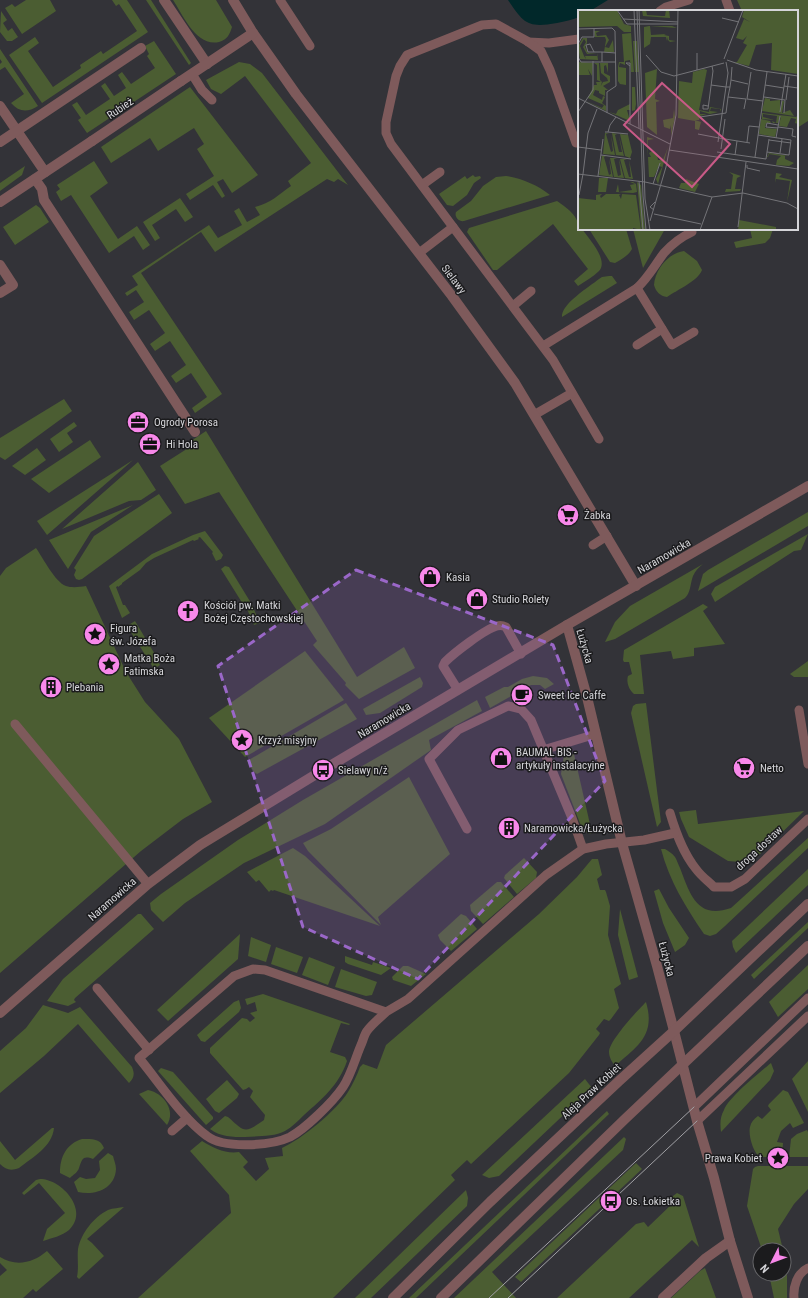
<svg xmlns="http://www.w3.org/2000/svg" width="808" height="1298" font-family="'Roboto Condensed',sans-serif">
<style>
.green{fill:#4b5d32}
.water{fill:#01282a}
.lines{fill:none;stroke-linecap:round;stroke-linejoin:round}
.service{stroke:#7e5a5b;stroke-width:9}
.pedestrian{stroke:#7e5a5b;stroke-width:10}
.minor{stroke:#7e5a5b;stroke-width:10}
.tertiary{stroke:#7e5a5b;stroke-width:10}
.tram{stroke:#a0a0a4;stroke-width:1}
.marked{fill:#9a67c8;fill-opacity:0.2;stroke:#9a67c8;stroke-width:3;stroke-dasharray:8 5;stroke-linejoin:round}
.labels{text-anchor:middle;stroke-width:3;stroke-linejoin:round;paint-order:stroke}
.street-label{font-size:11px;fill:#d5d5d9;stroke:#1b1b1d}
.poi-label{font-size:11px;fill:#d5d5d9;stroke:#1b1b1d;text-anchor:start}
.inset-road{fill:none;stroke:#747478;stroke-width:1}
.view{fill:#c95a87;fill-opacity:0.15;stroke:#c95a87;stroke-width:2}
.inset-edge{fill:none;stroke:#d5d5d9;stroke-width:2}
</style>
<rect width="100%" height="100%" fill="#333338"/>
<g class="green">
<polygon points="26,0 50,0 56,11 22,34 5,8 12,4 15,7"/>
<polygon points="112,0 127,0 148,32 42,103 9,55 35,37 39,43 28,51 53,87 81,68 80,65 101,51 103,54 137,31 119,4 116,6"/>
<polygon points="146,0 151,0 191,63 189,65"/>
<path d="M173 0H216L232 27C230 34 227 40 219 42 196 47 183 15 173 0Z"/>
<polygon points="737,0 808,0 808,121 797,128 797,11 742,11"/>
<polygon points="1,11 7,20 3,23 8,31 12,28 18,37 12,41 7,41 0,32"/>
<polygon points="154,41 176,74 87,133 78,120 81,118 72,105 77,102 86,115 110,99 101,86 105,83 114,96 126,88 118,75 122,72 131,84 155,68 147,56 149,54 145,46"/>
<path d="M0 49 38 106C27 113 19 112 11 103L24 94 5 67 0 70V64L2 62 0 59Z"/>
<path d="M239 62 250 64 262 73 348 185 338 179 334 182 327 179 215 252 201 232 141 273 222 394 195 413 192 408 207 397 191 373 176 383 171 376 186 365 170 341 155 351 150 344 165 333 149 310 134 320 129 312 144 302 136 290 127 296 125 293 138 285 132 276 209 225 218 238 242 225 234 211 239 208 247 222 260 215 255 207C271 203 278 195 291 186L288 181 311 163 245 76 221 94 211 89 206 80Z"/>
<polygon points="190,87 258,175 232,193 223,179 217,182 225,196 222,198 213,185 190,200 186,194 214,176 197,149 204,144 194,128 158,151 150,138 111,163 101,147"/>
<polygon points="94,161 108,183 90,196 118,239 137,226 150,245 143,250 134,236 109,253 71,195 61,201 56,192 60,189 57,185"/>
<polygon points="25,166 22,175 0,191 0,183"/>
<polygon points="473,175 475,177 480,176 481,178 474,183 467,195 453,206 447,205 439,194 465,176 467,179"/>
<path d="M506 176C523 179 537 185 550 195L464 221C459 222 454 217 456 212L471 201 483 186 496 177Z"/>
<polygon points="180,198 193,217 185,222 176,209 152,225 160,238 155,241 143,222"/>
<path d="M557 201C567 208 579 216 579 229H582C589 239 609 260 599 271 593 277 585 281 578 286L574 281 588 269 553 224 497 270H493L467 232 469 228Z"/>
<polygon points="36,205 40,208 49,222 15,245 3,227"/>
<path d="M589 229H626L632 249C628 256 622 259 615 263L610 262Z"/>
<polygon points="633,229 665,229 643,268"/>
<polygon points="750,229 773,229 770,238 765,243 736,248 734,242 752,238"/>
<path d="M684 251 697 261 702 270C698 281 677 290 667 297 660 296 656 292 654 285 655 270 668 253 684 251Z"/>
<path d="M609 276H612L617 283 562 317C561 304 589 287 599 279L602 277Z"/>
<polygon points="64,399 72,411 5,460 0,457 0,438"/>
<polygon points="74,422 77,426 67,433 73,442 59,452 50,439"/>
<polygon points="206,431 357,677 404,647 415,668 359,699 345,685 346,683 313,645 317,641 219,492 185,504 160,466 193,445 191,441"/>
<polygon points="90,440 101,457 49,493 31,479"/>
<polygon points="37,448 46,460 25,475 12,466"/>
<polygon points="133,460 47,535 37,521"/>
<polygon points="138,462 156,490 141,500 129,501 62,529"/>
<polygon points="159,494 172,513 82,579 79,580 76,579 74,575 76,570 74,568 94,536"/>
<polygon points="133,505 91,532 68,569 49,540"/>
<polygon points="808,512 808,526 698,591 703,574 708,570"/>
<polygon points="205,531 223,555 221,559 216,561 212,553 213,552 200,537 198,538 199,539 194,541 193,540 154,558 146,563 140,570 122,583 122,584 118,587 118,586 116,587 123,605 125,605 130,613 122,618 109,586 152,554 193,535"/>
<polygon points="808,534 801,550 794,551 715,602 711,594 715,587"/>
<path d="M36 548C43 558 55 582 66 586 72 588 79 587 86 586L126 672 145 702 179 739 212 802 183 819 141 851 0 973V576L6 568Z"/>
<path d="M703 564C699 567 695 571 693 576 690 584 691 592 685 598L615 639 605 642 615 622 630 606Z"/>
<polygon points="225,566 229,567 251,603 260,623 254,625 247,609 246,609 221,569"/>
<path d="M703 604 708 607 703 611 725 644 694 648V656L673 659 671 651 640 655 644 694H634C629 690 626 682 628 676L632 674 629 662H624L623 660 624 650Z"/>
<polygon points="135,621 159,661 158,662 160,665 154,669 127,626"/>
<polygon points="305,651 344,700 245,757 209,718"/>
<polygon points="808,661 808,677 794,677 790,674"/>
<polygon points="533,676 547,678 554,684 545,689 540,685 531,685 490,708 485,697 504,687 508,687 522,679"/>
<polygon points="420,677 423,683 422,687 380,713 366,715 363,709"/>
<polygon points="477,700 482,711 429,740 431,750 325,824 244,863 185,903 163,922 151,910 150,903 161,894 238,840 303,800"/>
<polygon points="346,703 357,719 257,774 254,772 247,761"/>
<polygon points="646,703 661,822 657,827 631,713 633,706 636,704"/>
<polygon points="569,754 574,754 592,833 590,834 583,831 561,774 564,755"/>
<polygon points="409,777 450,854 378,917 381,925 308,851 303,843 331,829"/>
<polygon points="696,810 698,824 804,811 757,857 740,862 728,861 689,837 681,819 679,812"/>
<path d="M808 838V848L725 926 716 934 710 936 704 934C686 908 669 880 661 849H665C668 851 672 853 675 857 677 860 678 864 680 868 690 894 697 920 731 908Z"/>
<polygon points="293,848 305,856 380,926 274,890 273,891 271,890 269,892 259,880 256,882 247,872"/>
<polygon points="524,858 537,872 536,878 517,894 504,878 505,875"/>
<path d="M592 859H598L602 875 597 879 600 890H605L606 892 610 906 608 935 621 984 614 989 619 1008 611 1019 609 1021 604 1019 596 1029 600 1033 599 1035 569 1073 471 1164 467 1160 451 1175 455 1180 333 1298H138L231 1213 229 1195 190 1151 202 1141C213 1148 226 1154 239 1152L248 1162 243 1167 256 1181 269 1169 265 1158 283 1156 282 1148C302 1139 336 1111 348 1092 353 1084 357 1075 360 1067L363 1064 377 1069 386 1045 539 914 577 877Z"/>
<polygon points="808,869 808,885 736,953 733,947 732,941"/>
<polygon points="497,882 501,882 514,897 483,924 471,911 470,905"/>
<polygon points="659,889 669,908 689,938 685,945 675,952 663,923 654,891"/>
<polygon points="620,909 638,977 629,980 618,935"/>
<polygon points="138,914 141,914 154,929 75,998 74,1000 76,1002 68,1006 47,1001 63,979"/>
<polygon points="461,914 466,916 477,929 451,951 440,940 438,935"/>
<polygon points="808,922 808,928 754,979 751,975"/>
<polygon points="240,934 238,959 168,1021 157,1010"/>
<polygon points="251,937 271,945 266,962 248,956"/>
<polygon points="276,947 303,957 297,973 271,964"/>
<polygon points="345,956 372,965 373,962 391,968 381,975 348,964 345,962"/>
<polygon points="309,957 335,967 328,985 302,975"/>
<polygon points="808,965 808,989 778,1017 769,1002"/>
<polygon points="403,966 408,966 426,974 411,986 393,980 392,977"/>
<polygon points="341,969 377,982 372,995 366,996 335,987"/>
<path d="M263 994 350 1024 349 1025 341 1023 330 1052 345 1057 347 1061C339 1085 322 1099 304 1115 298 1121 292 1127 285 1131 274 1137 257 1136 245 1137 232 1137 221 1137 210 1129L225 1116 228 1117C245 1132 244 1134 264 1120L265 1115 250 1097 253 1091 249 1087 246 1089 243 1090 210 1053V1048L242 1018 247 1019 250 1022 255 1018 250 1013 257 1011 255 1002 247 1005 245 999Z"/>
<polygon points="239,1000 241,1008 239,1012 206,1041 205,1042 201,1041 197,1035 234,1002"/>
<path d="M646 1002C656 1036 637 1046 615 1066 612 1062 609 1057 609 1052 609 1041 637 1011 646 1002Z"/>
<path d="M43 1005 68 1013 80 1007 132 1067C135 1074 134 1078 129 1083L78 1024 44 1056 0 1093V1051L26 1028Z"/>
<polygon points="808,1061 808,1112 792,1079"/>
<path d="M771 1063 774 1071 770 1080 721 1132C720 1124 720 1117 724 1110 729 1097 759 1073 771 1063Z"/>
<polygon points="161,1068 173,1072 213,1117 213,1119 206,1125 158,1071"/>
<polygon points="585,1079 592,1088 499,1176 489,1178 482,1175"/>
<polygon points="227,1080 239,1094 237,1098 219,1113 215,1111 206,1099"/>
<path d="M148 1090C164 1093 176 1111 167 1125L139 1094Z"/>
<path d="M783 1090 788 1092 804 1123 793 1128 790 1123 781 1131 777 1142 783 1143 782 1157H760C753 1153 748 1134 750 1127 751 1122 754 1119 758 1116L762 1119 771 1110 768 1106 769 1104Z"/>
<polygon points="607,1111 609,1114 416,1298 409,1298"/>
<path d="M52 1128H54C52 1147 33 1157 19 1168 11 1171 6 1170 0 1164V1141L15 1160Z"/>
<polygon points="807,1130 808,1132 808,1157 789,1157 791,1139 797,1134"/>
<polygon points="624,1137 626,1139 623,1150 492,1272 516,1298 454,1298"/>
<path d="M82 1139C92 1139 100 1138 104 1148L93 1159C82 1155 82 1160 79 1168 78 1172 73 1175 70 1178L60 1173C60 1157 66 1144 82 1139Z"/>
<path d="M108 1153 113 1156C114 1160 116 1165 116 1169 115 1189 95 1196 78 1192L74 1182 80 1177 86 1179 95 1178 100 1170 99 1161Z"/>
<polygon points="636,1163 642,1169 521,1282 515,1277"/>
<polygon points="808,1166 808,1189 794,1204 778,1229 783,1250 762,1250 747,1206 753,1169 755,1167 758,1166"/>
<path d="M40 1179C62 1179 90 1211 69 1230 62 1236 52 1238 43 1241L47 1229 65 1213 39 1183 24 1195 22 1193 36 1180Z"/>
<polygon points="466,1190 468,1198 467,1206 371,1298 355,1298"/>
<polygon points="677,1193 683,1196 699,1247 692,1240 629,1298 557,1298 636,1224 644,1222 648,1227 673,1203 669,1199"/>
<path d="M124 1207 87 1239 92 1243 104 1256 79 1279 77 1277C79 1267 77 1258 78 1249 81 1233 94 1217 108 1210 113 1208 119 1208 124 1207Z"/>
<path d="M47 1251 63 1269 36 1292 33 1289 23 1298H0V1276L7 1270 0 1263V1257C16 1267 33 1263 47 1251Z"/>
<polygon points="784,1253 787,1264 787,1298 774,1298 769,1274 784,1274"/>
<polygon points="705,1268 716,1298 671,1298 700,1271"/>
</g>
<path class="water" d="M508 0H608L590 11H579V17C572 20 565 21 557 23 528 28 524 24 508 0Z"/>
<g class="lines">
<g class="service">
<polyline points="280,0 310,46"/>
<polyline points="726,0 730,11"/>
<polyline points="660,11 666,7 689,0"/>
<polyline points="528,42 549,43 579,39"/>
<polyline points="192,74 202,90 212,100"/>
<polyline points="422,185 440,172"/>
<polyline points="453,227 553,360 599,439"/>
<polyline points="419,253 453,227 391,144 386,133 386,122 396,76 400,66 407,55 482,25 496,24 527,41 541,51 550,70 576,143 579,142"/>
<path d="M637 288C649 277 654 266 664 253 672 244 681 237 692 232"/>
<polyline points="513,306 531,291"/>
<polyline points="637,345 662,329"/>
<polyline points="543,346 637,288 672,345 694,332"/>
<polyline points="534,415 572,393"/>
<polyline points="593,545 607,536"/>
<path d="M458 690 443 666 445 662C454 653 485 629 497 626 500 625 502 625 506 627L521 654"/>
<polyline points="799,710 808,764"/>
<polyline points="15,724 148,884"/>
<polyline points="543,750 596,734"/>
<path d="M670 813C676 833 683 853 696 869 701 876 708 881 714 887H731L745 879 808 819"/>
<polyline points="467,829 429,759 458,730 508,706 521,709 531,720 572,818 583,849"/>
<polyline points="97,988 149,1050"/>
<path d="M386 1012C380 1018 372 1024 367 1031 364 1035 363 1041 361 1045 355 1059 351 1075 343 1087 333 1102 305 1129 290 1137 271 1146 224 1149 207 1136 182 1118 159 1082 139 1058L234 976 253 969 265 970 386 1012 408 999 546 875 583 849 606 844 644 840 675 833"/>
<polyline points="694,1107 808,998"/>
<polyline points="697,1121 808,1016"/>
<polyline points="172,1131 187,1118"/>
<path d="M794 1298C793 1287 797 1273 808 1268"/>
</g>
<polyline class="pedestrian" points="92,141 181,81"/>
<g class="minor">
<polyline points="164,0 207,64"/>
<polyline points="233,0 253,33 296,94 452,296 515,383 636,586"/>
<polyline points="181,81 253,33"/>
<polyline points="0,106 45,172"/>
<polyline points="0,142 141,48"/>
<polyline points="35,179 42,189 44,200 195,432"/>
<polyline points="0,202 92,141"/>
<polyline points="0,265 13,285 0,293"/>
<polyline points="567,625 587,697 622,843 657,966 674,1031"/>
<polyline points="0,1013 148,884 200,845 323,770 567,625 808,486"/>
<polyline points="663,1298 706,1258 730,1241"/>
</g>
<g class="tertiary">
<polyline points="674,1031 697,1121 714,1178 730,1241 748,1298"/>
<polyline points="393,1298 490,1202 619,1081 674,1031 808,904"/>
<polyline points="441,1298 625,1119 808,946"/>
</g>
<g class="tram">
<polyline points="489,1298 694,1107"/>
<polyline points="508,1298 697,1121"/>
</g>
</g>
<path class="marked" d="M356 570 553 645 605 781 418 979 303 927 218 666Z"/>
<defs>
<g id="office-disc" transform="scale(1.15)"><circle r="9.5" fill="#f888ea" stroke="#1b1b1d"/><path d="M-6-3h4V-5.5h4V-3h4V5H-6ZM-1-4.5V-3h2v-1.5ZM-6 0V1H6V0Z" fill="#111"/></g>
<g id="supermarket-disc" transform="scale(1.15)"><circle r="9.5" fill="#f888ea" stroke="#1b1b1d"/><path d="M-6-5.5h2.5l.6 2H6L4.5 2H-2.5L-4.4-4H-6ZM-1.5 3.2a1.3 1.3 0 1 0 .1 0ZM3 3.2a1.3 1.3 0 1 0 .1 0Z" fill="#111"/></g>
<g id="shop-disc" transform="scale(1.15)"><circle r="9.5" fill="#f888ea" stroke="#1b1b1d"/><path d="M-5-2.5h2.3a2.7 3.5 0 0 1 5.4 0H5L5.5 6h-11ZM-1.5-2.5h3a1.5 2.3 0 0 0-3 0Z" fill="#111"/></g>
<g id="church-disc" transform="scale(1.15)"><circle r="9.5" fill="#f888ea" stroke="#1b1b1d"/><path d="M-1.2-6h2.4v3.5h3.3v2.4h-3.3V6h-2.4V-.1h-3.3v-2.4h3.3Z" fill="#111"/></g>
<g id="sight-disc" transform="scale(1.15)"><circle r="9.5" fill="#f888ea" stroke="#1b1b1d"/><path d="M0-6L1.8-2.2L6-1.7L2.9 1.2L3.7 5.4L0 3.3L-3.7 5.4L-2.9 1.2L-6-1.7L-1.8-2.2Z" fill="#111"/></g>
<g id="building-disc" transform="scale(1.15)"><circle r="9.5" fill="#f888ea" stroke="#1b1b1d"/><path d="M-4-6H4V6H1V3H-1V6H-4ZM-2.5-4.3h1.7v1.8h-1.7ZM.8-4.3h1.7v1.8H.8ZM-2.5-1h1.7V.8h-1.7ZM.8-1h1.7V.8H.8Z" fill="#111"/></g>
<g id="cafe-disc" transform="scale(1.15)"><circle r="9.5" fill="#f888ea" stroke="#1b1b1d"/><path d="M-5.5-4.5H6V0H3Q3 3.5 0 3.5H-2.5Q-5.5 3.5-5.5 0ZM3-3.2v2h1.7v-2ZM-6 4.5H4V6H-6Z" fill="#111"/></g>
<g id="bus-disc" transform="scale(1.15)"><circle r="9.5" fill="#f888ea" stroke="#1b1b1d"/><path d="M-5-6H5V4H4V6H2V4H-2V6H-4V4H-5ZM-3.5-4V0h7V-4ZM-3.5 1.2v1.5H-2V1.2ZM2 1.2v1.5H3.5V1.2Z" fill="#111"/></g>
</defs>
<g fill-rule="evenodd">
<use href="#office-disc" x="138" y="422"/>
<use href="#office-disc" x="150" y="444"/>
<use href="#supermarket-disc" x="568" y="515"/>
<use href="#shop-disc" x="430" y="577"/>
<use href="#shop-disc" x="477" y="599"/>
<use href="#church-disc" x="188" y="611"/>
<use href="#sight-disc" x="95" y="634"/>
<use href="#sight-disc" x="109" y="664"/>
<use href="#building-disc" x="51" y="687"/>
<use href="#cafe-disc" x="522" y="695"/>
<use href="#sight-disc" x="242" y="740"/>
<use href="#shop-disc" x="501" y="758"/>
<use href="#supermarket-disc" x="744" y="768"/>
<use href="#bus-disc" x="323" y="770"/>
<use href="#building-disc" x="509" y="828"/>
<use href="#sight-disc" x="778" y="1158"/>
<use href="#bus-disc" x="611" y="1201"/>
</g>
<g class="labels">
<g class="street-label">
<text transform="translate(120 108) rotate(-34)" y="4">Rubież</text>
<text transform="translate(454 279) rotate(53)" y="4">Sielawy</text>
<text transform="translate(664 556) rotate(-30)" y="4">Naramowicka</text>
<text transform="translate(585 646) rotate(74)" y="4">Łużycka</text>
<text transform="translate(384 720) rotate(-31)" y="4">Naramowicka</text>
<text transform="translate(759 848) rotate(-43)" y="4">droga dostaw</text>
<text transform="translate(112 899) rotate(-41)" y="4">Naramowicka</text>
<text transform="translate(667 959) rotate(75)" y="4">Łużycka</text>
<text transform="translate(591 1091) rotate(-43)" y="4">Aleja Praw Kobiet</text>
</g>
<g class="poi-label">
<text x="154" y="426">Ogrody Porosa</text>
<text x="166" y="448">Hi Hola</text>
<text x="584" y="519">Żabka</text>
<text x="446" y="581">Kasia</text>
<text x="492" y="603">Studio Rolety</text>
<text x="204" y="609">Kościół pw. Matki<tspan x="204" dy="13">Bożej Częstochowskiej</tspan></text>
<text x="110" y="632">Figura<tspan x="110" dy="13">św. Józefa</tspan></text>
<text x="124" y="662">Matka Boża<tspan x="124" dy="13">Fatimska</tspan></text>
<text x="66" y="691">Plebania</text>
<text x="538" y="699">Sweet Ice Caffe</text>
<text x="258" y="744">Krzyż misyjny</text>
<text x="516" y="756">BAUMAL BIS -<tspan x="516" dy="13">artykuły instalacyjne</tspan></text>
<text x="760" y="772">Netto</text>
<text x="338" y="774">Sielawy n/ż</text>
<text x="524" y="832">Naramowicka/Łużycka</text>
<text x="762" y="1162" text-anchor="end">Prawa Kobiet</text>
<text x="626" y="1205">Os. Łokietka</text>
</g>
</g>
<g transform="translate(578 10)">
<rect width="220" height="220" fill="#333338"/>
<path d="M0 0H39L46 14 53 16V22H46L39 16 0 17ZM68 0 69 5 84 6H87L88 0H91L92 8 65 6 64 0ZM166 0H220V64L193 60 194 33 178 35 171 56 155 52H159L169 35 165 33 169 26 165 30 158 28 166 9 172 12 164 7ZM72 16 73 25 88 24 86 25 91 26V30L98 31 92 32 90 30V27L89 31 88 27H73L72 34 66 38V17L71 16H94L99 18ZM16 21H22L18 23 19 26 28 25 31 30 27 37 31 38 35 30 36 42H26L28 30 27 27H17ZM53 23 56 62H53L52 50 47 51V55L42 53 41 56V52H46L44 24ZM9 28V33L7 37 10 43H19L9 44 5 37 8 32 6 29 2 36 6 46 8 49 7 46H19V43L20 50 2 49 0 36 5 28ZM55 31H59L61 62H57ZM0 52 15 53 14 66 10 59 12 65H0ZM40 52 41 57 48 58V75L42 74 40 71ZM16 53H21L22 70 24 72 21 81 17 80 15 85 24 90 25 86 27 87 24 93 28 96V101L8 91 24 98 26 95 10 88 16 75H19L18 72H23L19 70V55ZM22 53H30V63L28 55 26 56V63L32 66V72L25 76 30 80H27V86L21 83V79L25 72 30 71 29 68 23 63ZM79 59 77 89 82 91 78 92 79 125 69 117 67 63ZM126 59 129 60 121 100 131 102 132 97 143 99V102L142 99 133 98 132 101 140 102 132 104 122 101V104H129L122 106 121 110H117L123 112 121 120 117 119V111L100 108 101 71 114 73 115 62ZM54 77H57L58 94 57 100 54 101ZM187 88 192 89V91L202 90V103L204 91H206L204 103 212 100 216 106 184 101ZM52 94V100H49L52 111 31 102 38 104 40 100ZM96 99 97 107 93 126V115L92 119 86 117 85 110 95 108ZM184 103 218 107 220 105V114L217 113 218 109 213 108 209 117 201 116 203 106 200 113H195L194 111 198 113 199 106 185 104V107L196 110 184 109ZM183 109 192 111 193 113H188L187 118 199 119 197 127 181 124ZM27 123H31L28 124 33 142 35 141 33 125 37 145 25 144ZM34 123 39 124 37 125 41 142H44L41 126 46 146 38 145ZM42 124 50 125 54 142 52 148 47 146ZM69 127 76 129 70 130V147H73L71 143 74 141 79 144 80 150H85L90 137 80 174 78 169 84 157 81 156 76 167H71ZM191 143 211 146H207V149L216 153 211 156 198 155 199 150 189 148 199 150 203 146 191 144 190 147H189ZM24 146H28L26 147 31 165 33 164 31 148 35 167 21 165ZM32 148H39L36 149 40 166 43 165 41 149 46 168 36 167ZM42 149H49L46 150 51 167H53L51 150 55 169 47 168ZM151 162 163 166 159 168 157 179H163L162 181 147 182 148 179H153L155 165ZM198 163 204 164 201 167 214 170 209 192 212 171 198 169 197 173ZM21 168H30L28 182H20ZM108 169 121 174 117 182 101 178 103 173H107ZM52 172H55L58 174 59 182 55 183 38 182 40 174 41 182 54 180 52 175 57 174ZM59 172 63 175 67 220H64L63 216ZM24 184 22 186 23 188 28 184H43L41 185 43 189 44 184 58 185 63 220 55 218V220H0V188L18 190V185ZM161 210 198 217V220H160Z" fill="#4b5d32"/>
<path class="inset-road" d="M39 0 49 14H100M56 0 61 118M59 0 65 186 68 220M61 0 67 189 72 220M144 8 161 12M45 9 100 12M0 19 34 18 37 21 38 76 29 82V103M0 34 4 27H16V18M16 42 12 34 8 35 10 42H24M68 45 83 62 96 66 146 53M0 47 3 52H38M146 49 165 0M149 50 178 60 220 66M24 52V42L38 43M52 56 48 53H52V114M119 60V43M173 62 169 89 185 91M153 70 154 57M133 75 148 77M187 75 206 78M206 76 220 78M148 77H152L150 87M152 77 153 70 170 74M186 87 207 90 206 103M0 88 92 134M204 89 208 64M208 90 211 67M130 96 125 95V99H130L135 61 134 56M0 102 15 80V51M202 102 204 90M122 107 148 103 150 87 168 89 166 99M200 117 215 119 214 126 218 127M200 118 188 117 189 113 200 115M27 122H30L32 115 38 107M30 122 50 124M120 124 141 128M141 128 172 133M198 128 202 106M191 130 213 133M140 132 150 63 148 52M169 132 171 116 181 117M0 137 23 140M143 139 147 109M91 140 220 159M139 142 188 149 189 142 211 145 213 130 180 125M189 142 191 129M202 143 204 129M23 145 53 149M157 145 159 131M177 147 189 62M169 155V158L182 161M0 164 67 172 134 187 165 183 209 193 220 199M5 164 10 123 19 99M20 166 25 129M61 171 65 220M75 174 82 153M1 185 5 164M76 200 72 197 77 192M76 204 123 214M72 211 88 157 98 105 100 0M160 217 168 152M122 220 134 187"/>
<path class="view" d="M84 73 152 134 114 177 46 115Z"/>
<rect width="220" height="220" class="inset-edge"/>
</g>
<g transform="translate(772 1262) rotate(228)"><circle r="19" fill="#1b1b1d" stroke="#656568"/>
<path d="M0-3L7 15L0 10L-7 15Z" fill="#f888ea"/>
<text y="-6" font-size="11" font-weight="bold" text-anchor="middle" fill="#d5d5d9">N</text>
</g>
</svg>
